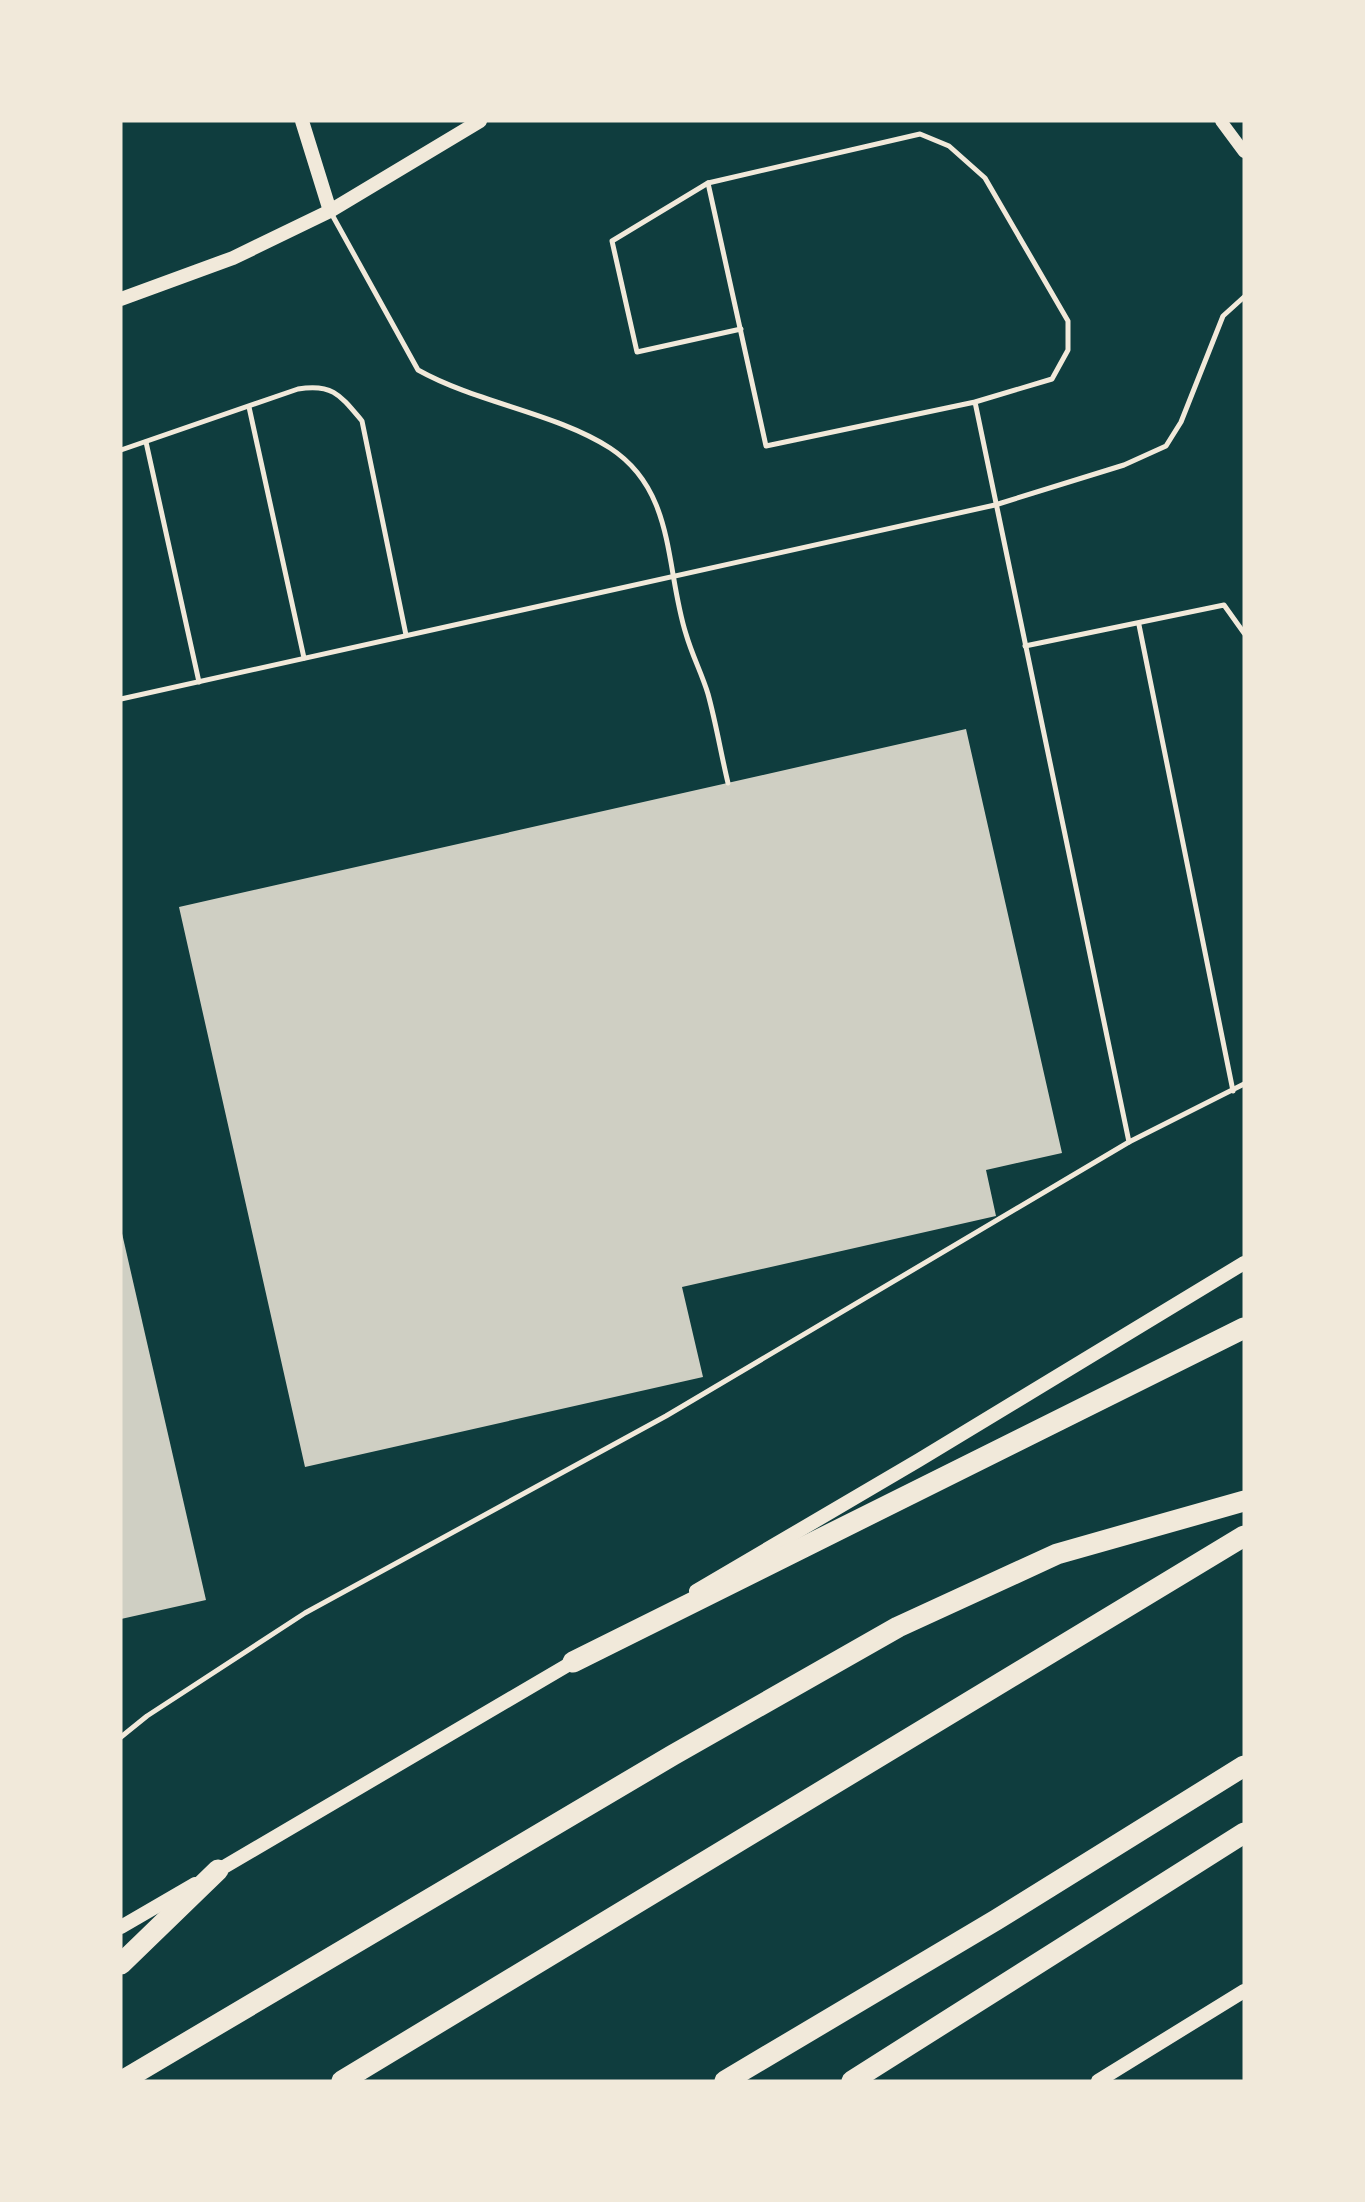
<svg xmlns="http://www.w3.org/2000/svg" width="1365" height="2202" font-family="'Open Sans',sans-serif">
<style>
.building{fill:#cfcfc3}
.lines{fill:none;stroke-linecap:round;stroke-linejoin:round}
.service{stroke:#f1e9da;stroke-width:5}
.tertiary{stroke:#f1e9da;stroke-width:12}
.secondary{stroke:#f1e9da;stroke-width:14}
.motorway{stroke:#f1e9da;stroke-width:21}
</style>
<rect width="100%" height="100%" fill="#0f3d3e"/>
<g class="building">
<polygon points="966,729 1062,1153 986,1170 996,1216 682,1287 703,1377 305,1467 179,907"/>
<polygon points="121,1229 206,1600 121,1619"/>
</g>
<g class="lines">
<g class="service">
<polyline points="708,183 612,241 637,352 741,329"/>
<path d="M330 211 418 370C477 403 556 413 610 448 676 491 665 568 686 634 692 655 702 674 708 694 716 723 721 754 728 783"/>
<polyline points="249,407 304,658"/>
<polyline points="146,442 199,682"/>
<path d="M121 450 298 389C333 383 341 396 362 421L406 635"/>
<polyline points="1139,625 1233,1091"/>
<polyline points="1025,646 1224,605 1244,633"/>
<polyline points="121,699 995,505 1124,465 1166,446 1181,422 1223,316 1244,297"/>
<polyline points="1129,1142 1244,1084"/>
<polyline points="121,1737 147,1716 305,1613 666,1416 1129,1142 975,402 766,446 708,183 920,134 949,146 985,178 1068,321 1068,350 1052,379 975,402"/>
</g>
<polyline class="tertiary" points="1221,121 1244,152"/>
<g class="secondary">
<polyline points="302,121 330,211"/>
<polyline points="121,299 233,258 330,211 480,121"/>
<polyline points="696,1591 919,1460 1244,1263"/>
<polyline points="212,1874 578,1659"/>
<polyline points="121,1927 195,1884"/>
<polyline points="1098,2081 1244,1991"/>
</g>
<g class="motorway">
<polyline points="573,1662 1244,1328"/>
<polyline points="121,1964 218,1870"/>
<polyline points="122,2081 673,1755 898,1627 1057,1554 1244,1501"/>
<polyline points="342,2081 1244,1536"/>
<polyline points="725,2081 996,1920 1244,1766"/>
<polyline points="852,2081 1244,1833"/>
</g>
</g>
<rect width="1365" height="2202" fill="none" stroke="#f1e9da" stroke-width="245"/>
</svg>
